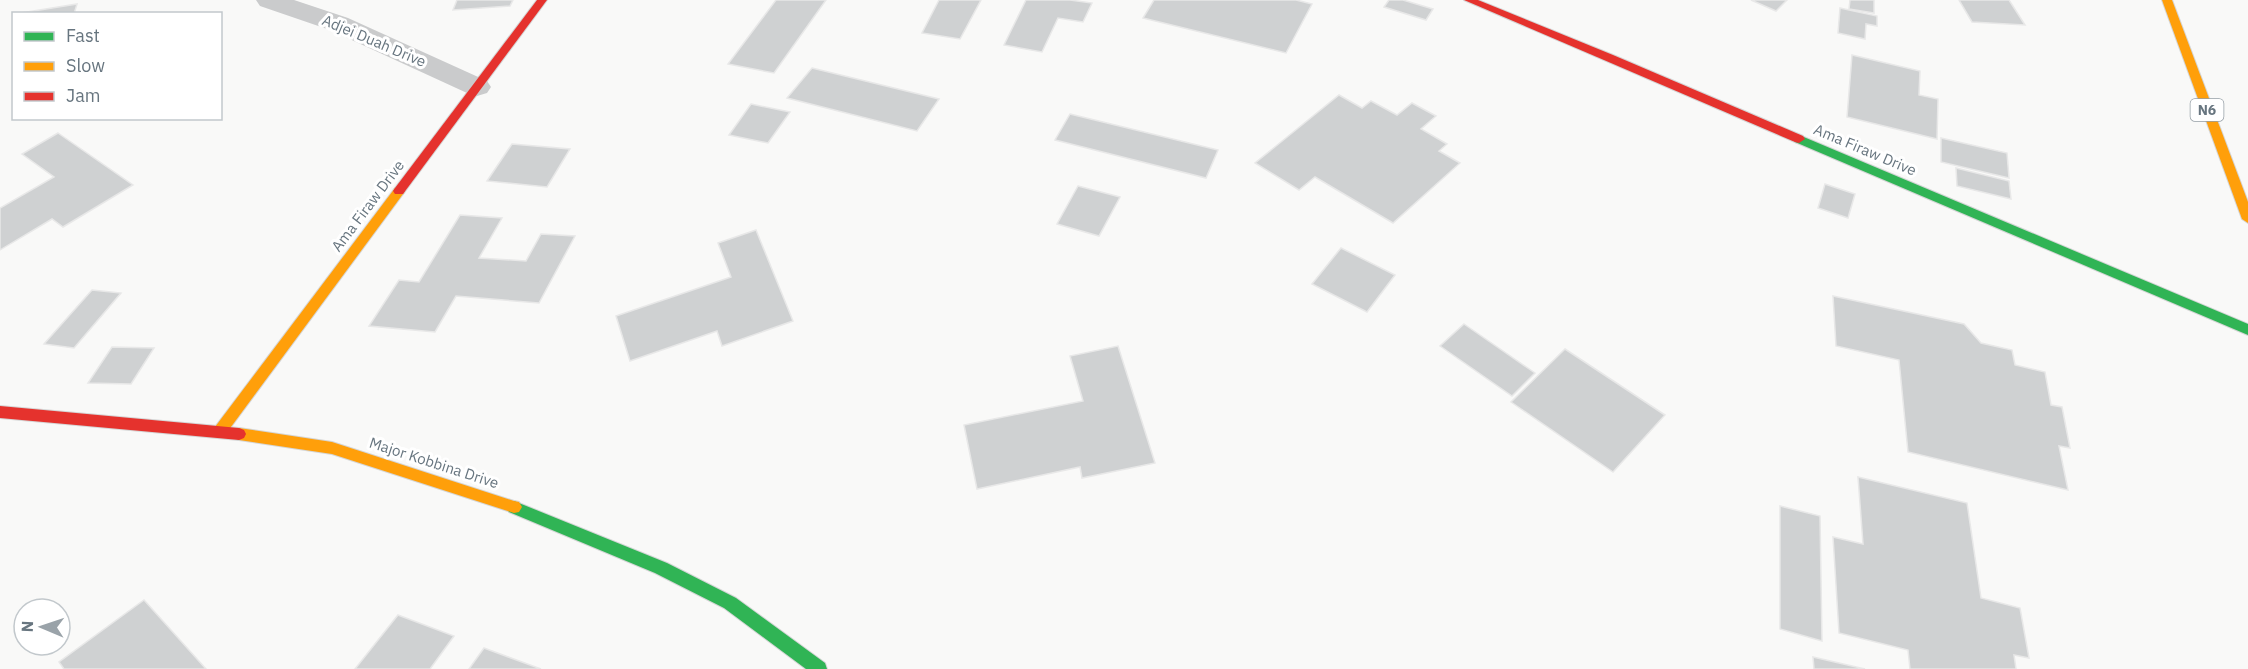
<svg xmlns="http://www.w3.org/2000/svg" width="2248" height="669" font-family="'IBM Plex Sans',sans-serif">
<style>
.building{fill:#cfd1d2;stroke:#e8e8e8;stroke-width:1.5}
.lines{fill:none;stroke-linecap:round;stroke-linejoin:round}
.fast-casing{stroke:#d5d6d6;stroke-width:2}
.slow-casing{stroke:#d5d6d6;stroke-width:2}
.jam-casing{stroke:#d5d6d6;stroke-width:2}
.street{fill:#cacbcc;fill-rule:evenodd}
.fast{fill:#30b455;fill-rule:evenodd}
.slow{fill:#ff9f0a;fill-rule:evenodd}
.jam{fill:#e5322d;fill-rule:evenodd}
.labels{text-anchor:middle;stroke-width:6;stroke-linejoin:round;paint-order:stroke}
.shield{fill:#fff;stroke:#959ea5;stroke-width:1.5}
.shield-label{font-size:14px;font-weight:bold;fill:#67757f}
.street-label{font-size:15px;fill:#67757f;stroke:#fff}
</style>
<rect width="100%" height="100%" fill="#f9f9f8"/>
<g class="building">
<polygon points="457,0 513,0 510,6 453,10"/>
<polygon points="776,0 826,0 774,73 728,64"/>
<polygon points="939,0 981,0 960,39 922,33"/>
<polygon points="1026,0 1070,0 1092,3 1083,22 1058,18 1042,52 1004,45"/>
<polygon points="1154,0 1296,0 1312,4 1286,53 1143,18"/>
<polygon points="1389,0 1403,0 1433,9 1426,20 1384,7"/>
<polygon points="1751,0 1787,0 1776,11"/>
<polygon points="1850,0 1874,0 1874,13 1849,9"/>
<polygon points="1959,0 2009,0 2025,25 1972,22"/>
<polygon points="77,4 74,14 20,14 21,13"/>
<polygon points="1840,8 1877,16 1877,26 1866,24 1865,39 1838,33"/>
<polygon points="1852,55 1920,71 1919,95 1938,99 1937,139 1847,117"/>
<polygon points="812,68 939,99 917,131 787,98"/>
<polygon points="1339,95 1362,108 1371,101 1397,115 1412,103 1436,116 1421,129 1447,144 1439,151 1460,163 1393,223 1315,177 1299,190 1255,163"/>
<polygon points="751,104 790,112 768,143 729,135"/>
<polygon points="1070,114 1218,150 1206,178 1055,140"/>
<polygon points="58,133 133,185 63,227 52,219 0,250 0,208 54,177 22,154"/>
<polygon points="1941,138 2007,153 2009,178 1941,162"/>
<polygon points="512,144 570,149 547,187 487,181"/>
<polygon points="1956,168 2009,181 2011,199 1957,186"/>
<polygon points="1825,184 1855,194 1848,218 1818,208"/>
<polygon points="1078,186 1120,197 1099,236 1057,224"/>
<polygon points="460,215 502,218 479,258 526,261 541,234 575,236 539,303 456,296 435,332 369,326 399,280 419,282"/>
<polygon points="756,230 793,321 722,346 717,331 630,361 616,316 731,277 718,243"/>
<polygon points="1341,248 1395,275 1367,312 1312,284"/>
<polygon points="92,290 121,293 74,348 44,344"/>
<polygon points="1833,296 1964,324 1981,343 2012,350 2015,365 2045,372 2051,405 2062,407 2070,448 2059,446 2068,490 1908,452 1899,360 1836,346"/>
<polygon points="1464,324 1535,373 1512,396 1440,346"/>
<polygon points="1118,346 1155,463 1082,478 1080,467 977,489 964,425 1083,401 1070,356"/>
<polygon points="112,347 154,348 131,384 88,383"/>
<polygon points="1565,349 1665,415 1613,472 1511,402"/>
<polygon points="1858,477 1967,503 1981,598 2020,608 2029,658 2014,655 2016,669 1910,669 1908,650 1839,633 1833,537 1863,544"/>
<polygon points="1780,506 1820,516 1822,641 1780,629"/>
<polygon points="144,600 206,669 64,669 59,662"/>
<polygon points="398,615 454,636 430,669 355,669"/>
<polygon points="484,648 541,669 469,669"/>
<polygon points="1813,657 1865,669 1814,669"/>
</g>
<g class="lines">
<g class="fast-casing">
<g id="fast">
<polygon points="1799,135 2248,324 2248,335 1795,142 1793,139"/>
<polygon points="514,501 667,563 736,598 825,663 827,669 806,669 724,608 655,573 509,512 506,507 509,502"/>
</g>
</g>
<g class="slow-casing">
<g id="slow">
<polygon points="2162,0 2172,0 2248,202 2248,223 2242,219"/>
<polygon points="399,187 403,188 405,191 403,194 225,435 220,437 215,435 213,431 215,427 395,188"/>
<polygon points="239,428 332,442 514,501 519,502 522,507 519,512 514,513 332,454 239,440 234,438 232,434 234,430"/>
</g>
</g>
<g class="jam-casing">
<g id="jam">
<polygon points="537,0 547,0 403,194 395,194 393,191 395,188"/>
<polygon points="1464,0 1478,0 1613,55 1803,136 1805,139 1799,143 1795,142"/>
<polygon points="0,406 239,428 244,430 246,434 244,438 239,440 0,418"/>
</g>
</g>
<polygon class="street" points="256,0 294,0 348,18 487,81 491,87 487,93 477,96 467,93 330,30 260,6"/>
<use href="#fast" class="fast"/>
<use href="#slow" class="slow"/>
<use href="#jam" class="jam"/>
</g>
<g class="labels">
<rect class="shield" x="2190.5" y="99" width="33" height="22" rx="4.5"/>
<g class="shield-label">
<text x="2207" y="115">N6</text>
</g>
<g class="street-label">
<text transform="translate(374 41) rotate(23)" y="5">Adjei Duah Drive</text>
<text transform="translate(1865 150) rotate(23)" y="5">Ama Firaw Drive</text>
<text transform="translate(368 206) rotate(-53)" y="5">Ama Firaw Drive</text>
<text transform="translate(434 463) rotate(18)" y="5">Major Kobbina Drive</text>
</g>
</g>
<rect x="12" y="12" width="210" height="108" fill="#ffffff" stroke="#c2c8cc" stroke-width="1.5"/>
<rect x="24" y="32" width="30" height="9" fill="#30b455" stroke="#c2c8cc" stroke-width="1.5"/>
<text x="66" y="42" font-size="18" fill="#67757f">Fast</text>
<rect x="24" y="62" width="30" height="9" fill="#ff9f0a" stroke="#c2c8cc" stroke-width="1.5"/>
<text x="66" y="72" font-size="18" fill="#67757f">Slow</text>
<rect x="24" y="92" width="30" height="9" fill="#e5322d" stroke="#c2c8cc" stroke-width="1.5"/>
<text x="66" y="102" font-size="18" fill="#67757f">Jam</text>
<g transform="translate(42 627) rotate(272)"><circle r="28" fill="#ffffff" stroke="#c2c8cc" stroke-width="1.5"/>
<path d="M0-4.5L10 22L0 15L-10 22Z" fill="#9aa3a9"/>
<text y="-9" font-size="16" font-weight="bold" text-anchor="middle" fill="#67757f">N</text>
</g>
</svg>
